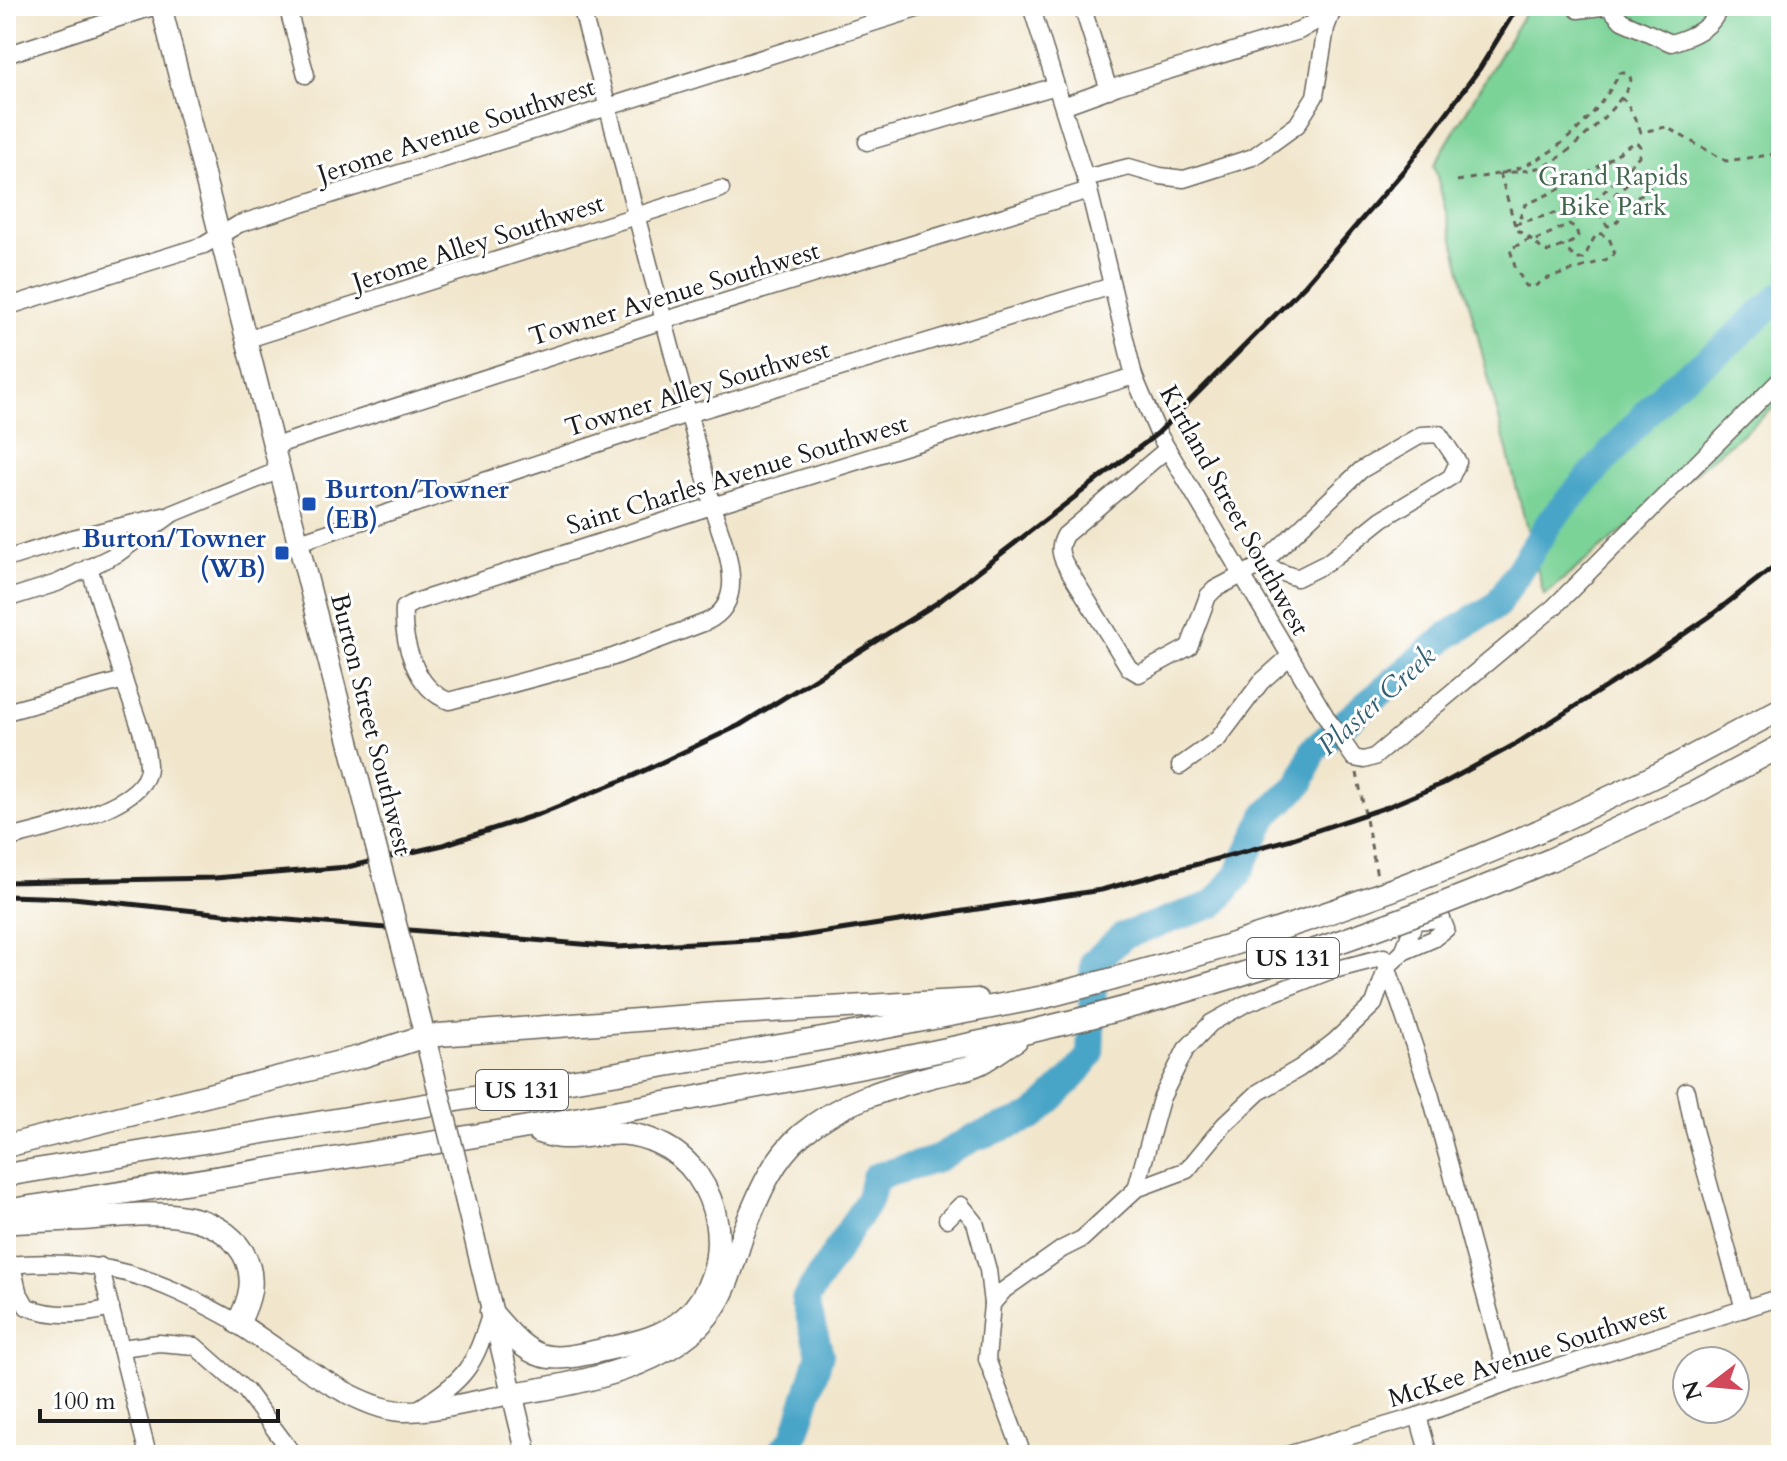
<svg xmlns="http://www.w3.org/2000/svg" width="1787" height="1461" font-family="Cardo,serif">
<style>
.green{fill:#7cd398;stroke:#4c785a;stroke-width:2}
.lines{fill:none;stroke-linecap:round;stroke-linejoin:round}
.river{stroke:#4aa5c8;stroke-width:28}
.minor-casing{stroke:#67635a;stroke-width:19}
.major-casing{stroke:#67635a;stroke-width:23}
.highway-casing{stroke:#67635a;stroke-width:25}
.path{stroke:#67635a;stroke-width:3;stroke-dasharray:6 6;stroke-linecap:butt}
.minor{stroke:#fff;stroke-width:16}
.major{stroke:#fff;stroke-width:20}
.highway{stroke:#fff;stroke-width:22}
.rail{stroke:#1c1c1c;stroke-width:5}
.major-bridge-casing{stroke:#67635a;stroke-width:23;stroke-linecap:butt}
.highway-bridge-casing{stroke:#67635a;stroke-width:25;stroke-linecap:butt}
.major-bridge{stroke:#fff;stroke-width:20}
.highway-bridge{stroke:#fff;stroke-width:22}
.transit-dot{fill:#1a4fb4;stroke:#fff;stroke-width:3}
.labels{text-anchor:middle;stroke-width:6;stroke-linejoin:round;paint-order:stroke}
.shield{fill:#fff;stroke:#606060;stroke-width:2}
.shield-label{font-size:24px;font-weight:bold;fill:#1c1c1c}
.street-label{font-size:26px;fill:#1c1c1c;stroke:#fff}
.park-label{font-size:26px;fill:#42654e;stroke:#fff}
.transit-label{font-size:26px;font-weight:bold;fill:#164399;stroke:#fff;text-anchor:start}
.water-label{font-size:28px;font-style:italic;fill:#336072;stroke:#fff}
</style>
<rect width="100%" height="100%" fill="#fff"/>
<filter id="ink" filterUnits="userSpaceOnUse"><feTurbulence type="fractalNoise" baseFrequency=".0125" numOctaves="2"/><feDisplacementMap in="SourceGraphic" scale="16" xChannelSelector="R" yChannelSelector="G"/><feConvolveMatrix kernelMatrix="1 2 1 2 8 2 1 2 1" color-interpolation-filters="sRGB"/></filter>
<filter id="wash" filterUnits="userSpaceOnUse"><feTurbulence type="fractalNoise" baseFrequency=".006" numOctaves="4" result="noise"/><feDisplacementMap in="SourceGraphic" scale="32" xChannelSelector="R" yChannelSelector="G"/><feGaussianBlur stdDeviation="1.8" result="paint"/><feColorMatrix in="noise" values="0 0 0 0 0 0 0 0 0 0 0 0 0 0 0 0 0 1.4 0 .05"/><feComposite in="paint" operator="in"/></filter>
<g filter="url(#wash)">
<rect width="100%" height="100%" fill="#f1e6cc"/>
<polygon class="green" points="1529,6 1781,6 1781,402 1544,595 1434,165"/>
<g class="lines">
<polyline class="river" points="778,1455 794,1438 820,1354 805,1300 870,1198 875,1177 934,1160 973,1138 1032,1117 1074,1076 1090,1055 1094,962 1123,936 1214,904 1238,875 1266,815 1301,783 1314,749 1447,636 1497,605 1551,520 1669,388 1722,349 1781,296"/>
</g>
</g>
<g filter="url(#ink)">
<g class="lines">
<g class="minor-casing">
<g id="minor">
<polyline points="287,6 306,75"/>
<path d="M581 6 710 495 712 506C723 543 752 601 706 622L613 657 449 701C415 689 402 641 404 608L415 602 712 506 1134 376"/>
<polyline points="1031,6 1089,190 1134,376 1158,433 1328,720 1354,758 1364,760 1374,757 1554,607 1781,379"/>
<polyline points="1082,6 1109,90"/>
<path d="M1608 6 1622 21 1671 43C1690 37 1715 28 1719 6"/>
<polyline points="1578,10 1608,6"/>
<polyline points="6,55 156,6"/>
<polyline points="1063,106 1118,86 1299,31 1332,12"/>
<polyline points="867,142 1056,86"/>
<polyline points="1085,178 1129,167 1160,176 1184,179 1253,157 1297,125 1315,96 1326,28 1332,12 1341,6"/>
<polyline points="6,307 204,245 239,224 926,6"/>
<polyline points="248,339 721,189"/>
<polyline points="274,446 662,321 1089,190"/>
<path d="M1167 449 1065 535C1059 546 1059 552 1065 564L1129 668 1139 674 1189 647 1208 596 1215 589 1261 565 1297 578 1327 563 1382 519 1451 477 1458 462 1439 434 1421 435 1361 470 1261 565"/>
<polyline points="299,542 688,414 1112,286"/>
<polyline points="6,559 69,539 163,516"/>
<polyline points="6,599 57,583 117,554 172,514 280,470"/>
<polyline points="6,712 124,680 89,567"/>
<polyline points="1180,766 1218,739 1261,682 1290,656"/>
<path d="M6 839C39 830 151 808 148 765 146 736 132 707 124 680"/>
<polyline points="1686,1091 1694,1130 1744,1309"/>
<polyline points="1136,1189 1187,1170 1224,1125 1259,1092 1300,1068 1335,1041 1374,1004 1387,967 1403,952 1433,939 1446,929 1442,919 1415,921 1403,952"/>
<polyline points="947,1219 961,1205 975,1222 988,1270 992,1304 987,1359 1023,1455"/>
<path d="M6 1265C104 1257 154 1276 238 1323"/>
<path d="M12 1265 18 1291 27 1307C55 1317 81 1316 111 1308"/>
<polyline points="100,1266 148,1455"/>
<polyline points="992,1304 1004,1290 1062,1249 1082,1239 1136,1189 1161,1099 1186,1049 1211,1023 1245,1004 1330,971 1384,957 1430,1093 1509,1383"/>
<polyline points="121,1348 159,1343 195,1346 246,1391 290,1450 288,1455"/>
<path d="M418 1409C467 1378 474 1367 491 1312"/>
<polyline points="1418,1416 1429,1455"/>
<polyline points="1287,1455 1418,1416 1509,1383 1781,1297"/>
</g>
</g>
<g class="major-casing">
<g id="major">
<polyline points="161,6 375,843"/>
<polyline points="414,993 432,1065"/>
<polyline points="457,1165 527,1455"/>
<path d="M238 1323C278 1349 355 1409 401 1411 437 1412 477 1400 512 1394"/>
</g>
</g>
<g class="highway-casing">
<g id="highway">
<polyline points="1539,831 1659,774 1781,709"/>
<polyline points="1550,860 1696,792 1781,746"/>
<polyline points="6,1146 360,1057 425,1036 717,1014 977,1000"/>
<polyline points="6,1175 828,1038 1044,997"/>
<path d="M6 1211C348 1157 690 1105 1028 1032"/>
<path d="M15 1222C38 1221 60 1220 83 1219 133 1215 212 1201 243 1253 257 1278 250 1300 238 1323"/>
<path d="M491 1312C534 1363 543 1364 607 1349 634 1343 664 1337 685 1318 739 1270 724 1172 658 1143 619 1125 599 1138 562 1137 555 1137 546 1134 539 1132"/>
<path d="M512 1394C578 1384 675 1367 714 1307 730 1283 735 1254 745 1228 759 1194 772 1160 801 1135 840 1102 885 1089 933 1076 948 1072 966 1070 980 1063 993 1056 1004 1047 1016 1040"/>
</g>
</g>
<g class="path">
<polyline points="1620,98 1626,101 1641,132 1666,127 1726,161 1776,154 1781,151"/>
<polyline points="1500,173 1516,229 1534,241 1542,250 1548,252 1572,242 1578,236 1576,228 1569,224 1534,241"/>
<path d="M1457 181C1473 178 1490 176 1506 172 1555 159 1597 116 1620 73H1627C1630 77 1632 78 1630 84 1623 102 1568 155 1549 164 1532 171 1518 172 1500 173"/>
<path d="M1593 203H1605L1633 178 1641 176 1646 178 1650 188 1646 193 1631 198C1622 209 1623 223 1608 226 1600 218 1599 213 1605 203"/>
<polyline points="1515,224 1567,210 1589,207 1639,156 1640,146 1636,142 1631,144 1579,180 1525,205 1520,216 1525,221"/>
<path d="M1530 239 1510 249 1515 267 1526 286H1535L1546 279 1605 260 1613 256 1614 251 1609 238 1599 233C1590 240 1590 251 1582 259H1576L1563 246"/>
<polyline points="1357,773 1377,876"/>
</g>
<use href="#minor" class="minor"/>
<use href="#major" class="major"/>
<use href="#highway" class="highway"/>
<g class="rail">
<polyline points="6,882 215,878 347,867 443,845 542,813 633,776 740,725 937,603 1158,433 1305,285 1405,169 1480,68 1518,6"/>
<polyline points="6,896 73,898 252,917 618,947 788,938 1101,890 1291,839 1387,807 1442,784 1514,745 1615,681 1709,617 1781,561"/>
</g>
<g class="major-bridge-casing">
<g id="major-bridge">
<polyline points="375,843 414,993"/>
<polyline points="432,1065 457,1165"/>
</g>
</g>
<g class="highway-bridge-casing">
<g id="highway-bridge">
<path d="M1044 997C1214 955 1378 900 1539 831"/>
<path d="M1028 1032C1207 991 1381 932 1550 860"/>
</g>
</g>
<use href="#major-bridge" class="major-bridge"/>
<use href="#highway-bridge" class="highway-bridge"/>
</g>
</g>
<g class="transit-dot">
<rect x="301" y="496" width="16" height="16" rx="4"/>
<rect x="274" y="545" width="16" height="16" rx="4"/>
</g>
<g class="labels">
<g class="shield">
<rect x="1247" y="938" width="92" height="40" rx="6"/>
<rect x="476" y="1070" width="92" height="40" rx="6"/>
</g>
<g class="shield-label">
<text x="1293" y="966">US 131</text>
<text x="522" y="1098">US 131</text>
</g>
<g class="street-label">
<text transform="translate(456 130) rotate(-18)" y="9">Jerome Avenue Southwest</text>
<text transform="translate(478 242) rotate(-18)" y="9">Jerome Alley Southwest</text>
<text transform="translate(674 293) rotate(-17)" y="9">Towner Avenue Southwest</text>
<text transform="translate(697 388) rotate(-17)" y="9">Towner Alley Southwest</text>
<text transform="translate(737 474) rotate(-17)" y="9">Saint Charles Avenue Southwest</text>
<text transform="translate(1235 510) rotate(61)" y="9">Kirtland Street Southwest</text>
<text transform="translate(372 724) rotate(76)" y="9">Burton Street Southwest</text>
<text transform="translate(1527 1354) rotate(-18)" y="9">McKee Avenue Southwest</text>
</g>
<g class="park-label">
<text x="1613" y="185">Grand Rapids<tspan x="1613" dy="30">Bike Park</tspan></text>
</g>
<g class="transit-label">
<text x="325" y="498">Burton/Towner<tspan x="325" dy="30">(EB)</tspan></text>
<text x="266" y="547" text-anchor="end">Burton/Towner<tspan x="266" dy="30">(WB)</tspan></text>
</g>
<g class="water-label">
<text transform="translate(1376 700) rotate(-42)" y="10">Plaster Creek</text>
</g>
</g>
<rect width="1787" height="1461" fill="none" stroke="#fff" stroke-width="32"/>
<g transform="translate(1711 1385) rotate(254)"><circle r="38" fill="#ffffff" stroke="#a4a4a4" stroke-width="2"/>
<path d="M0-6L14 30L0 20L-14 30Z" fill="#d1495b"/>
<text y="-12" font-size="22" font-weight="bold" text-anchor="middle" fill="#1c1c1c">N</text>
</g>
<path d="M40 1409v12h238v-12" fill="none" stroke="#1c1c1c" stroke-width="4"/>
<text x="52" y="1409" font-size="24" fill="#1c1c1c" stroke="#ffffff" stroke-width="6" paint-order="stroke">100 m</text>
</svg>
